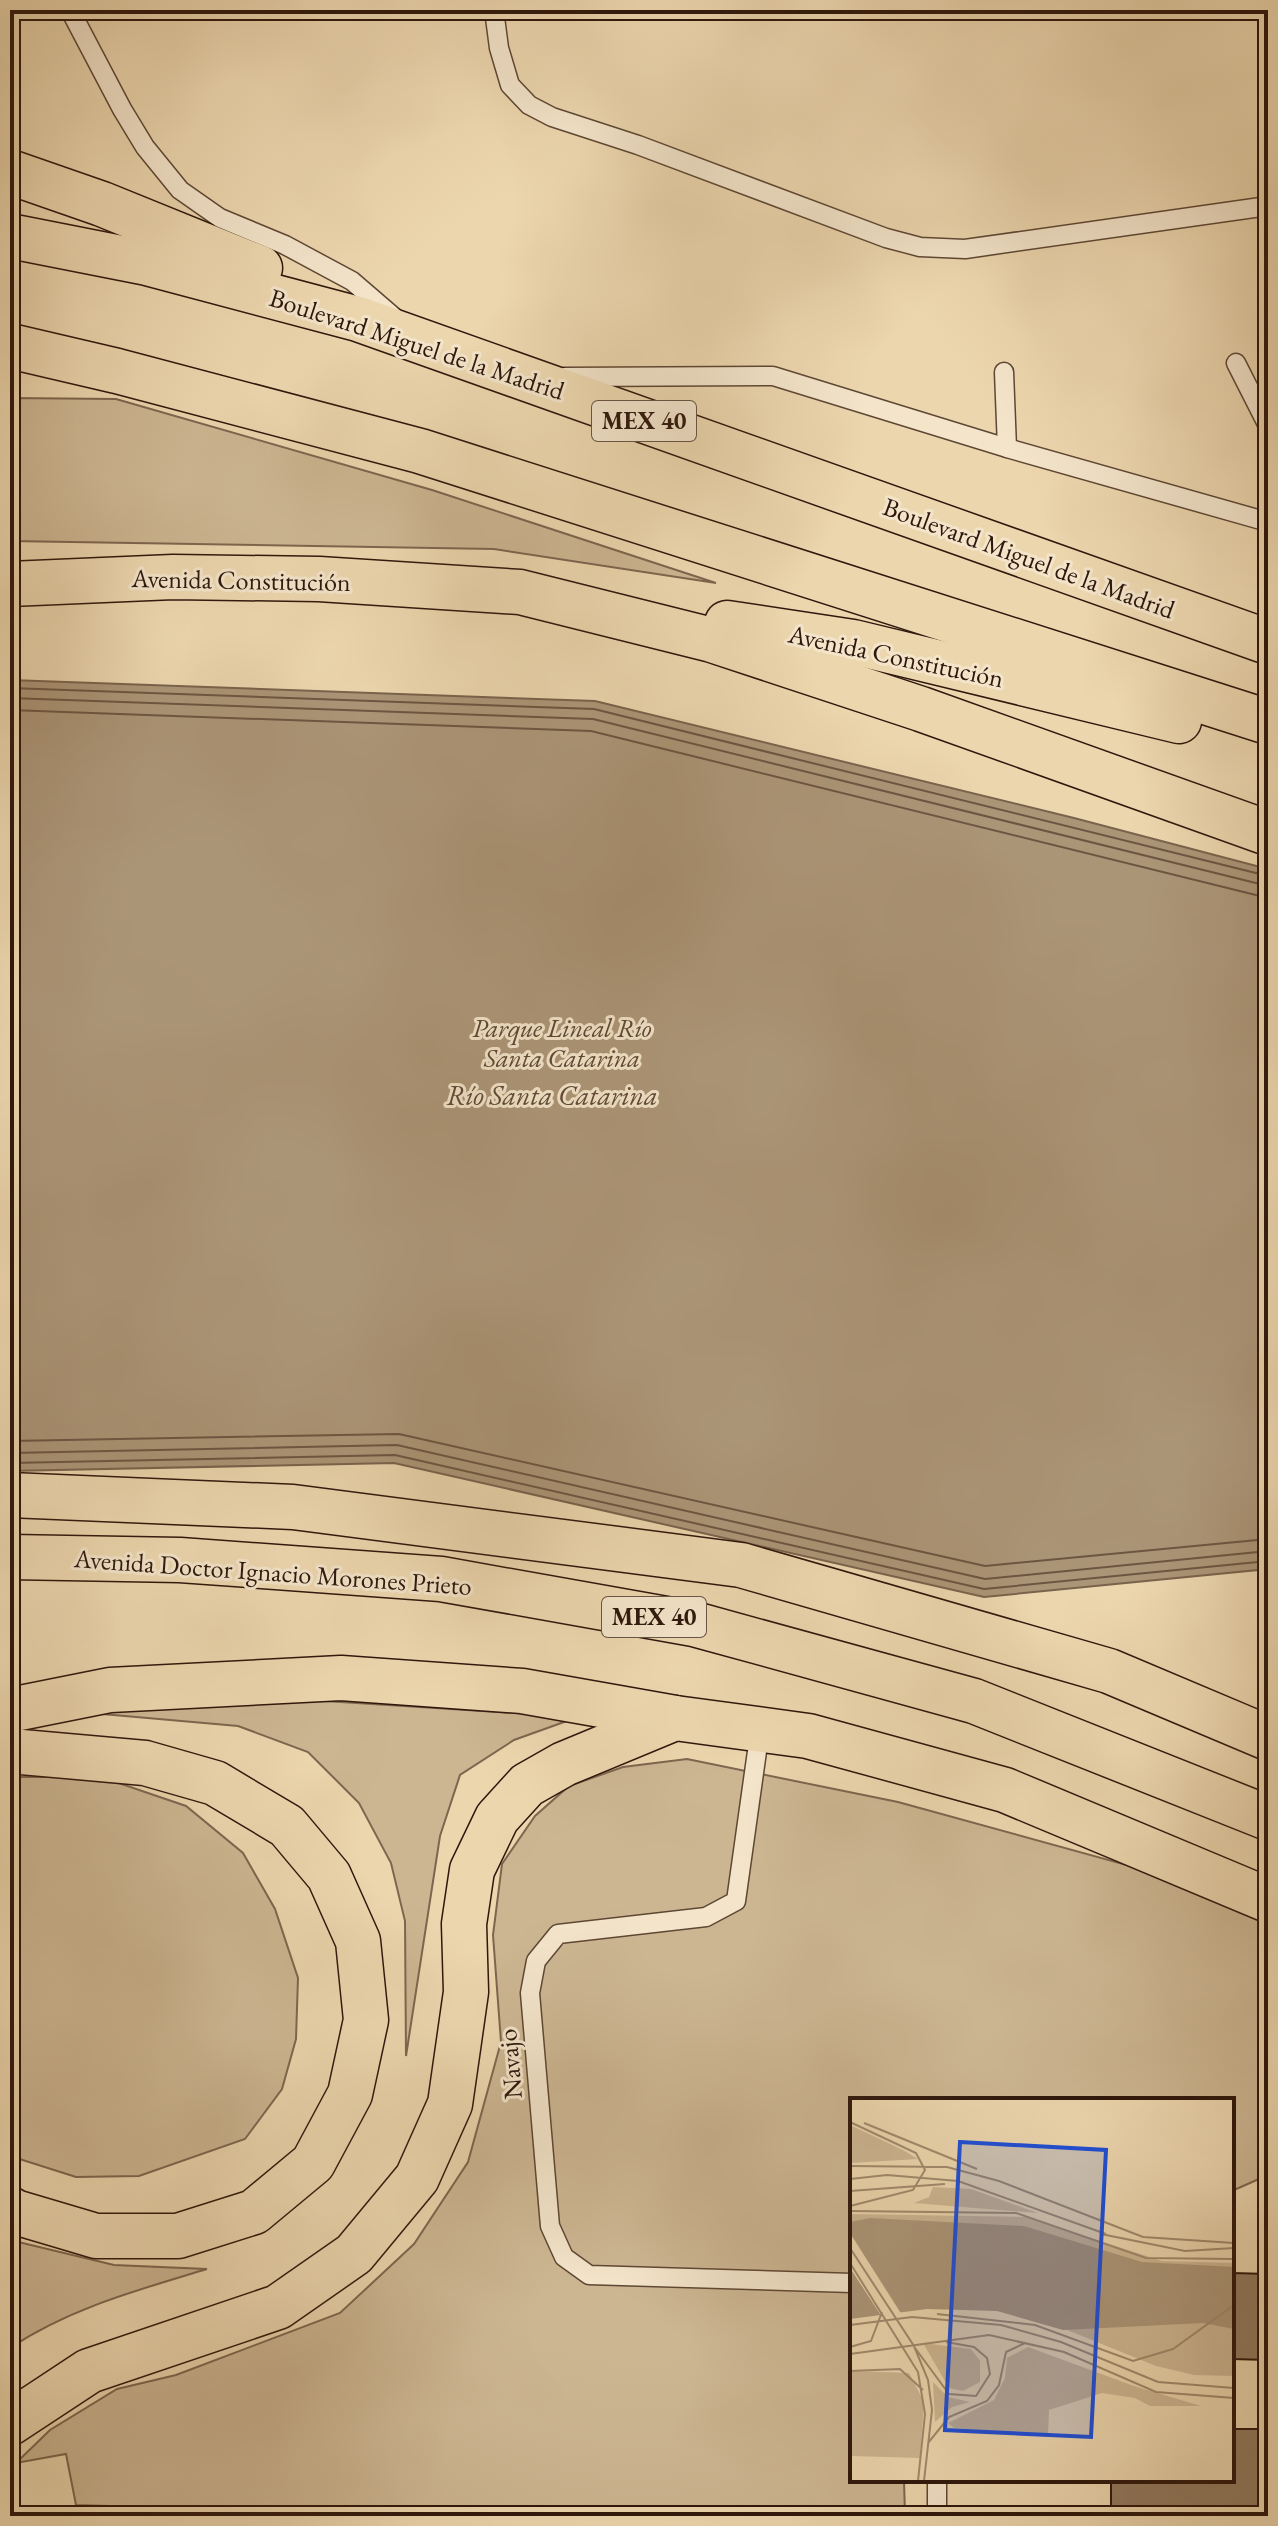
<svg xmlns="http://www.w3.org/2000/svg" width="1278" height="2526" font-family="'EB Garamond',serif">
<style>
.green{fill:#ccb692;stroke:#7d664f;stroke-width:2}
.water{fill:#ab9577;stroke:#79634c;stroke-width:2}
.lines{fill:none;stroke-linecap:round;stroke-linejoin:round}
.shore{stroke:#6c5642;stroke-width:2}
.building{fill:#917a60;stroke:#2e170c;stroke-width:2}
.service-casing{stroke:#5e4734;stroke-width:21}
.trunk-casing{stroke:#2e170c;stroke-width:47}
.service{stroke:#f3e4ca;stroke-width:18}
.trunk{stroke:#ecd6ae;stroke-width:44}
.labels{text-anchor:middle;stroke-width:6;stroke-linejoin:round;paint-order:stroke}
.shield{fill:#f3e4ca;stroke:#695445;stroke-width:2}
.shield-label{font-size:24px;font-weight:bold;fill:#2e170c}
.street-label{font-size:26px;fill:#2e170c;stroke:#f3e4ca}
.park-label{font-size:26px;font-style:italic;fill:#5d4734;stroke:#f3e4ca}
.water-label{font-size:28px;font-style:italic;fill:#604937;stroke:#f3e4ca}
.inset-road{fill:none;stroke:#a08a6d;stroke-width:2}
.view{fill:#1d4ed8;fill-opacity:0.15;stroke:#1d4ed8;stroke-width:4}
.inset-edge{fill:none;stroke:#2e170c;stroke-width:4}
</style>
<rect width="100%" height="100%" fill="#ecd6ae"/>
<filter id="stains"><feTurbulence type="fractalNoise" baseFrequency=".0025" numOctaves="4"/><feColorMatrix values="0 0 0 0 .2 0 0 0 0 .09 0 0 0 0 .02 0 0 0 .5 -.17"/></filter>
<radialGradient id="worn" r=".72"><stop offset=".6" stop-color="#630" stop-opacity="0"/><stop offset="1" stop-color="#630" stop-opacity=".3"/></radialGradient>
<g class="green">
<polygon points="10,398 116,399 432,490 716,583 494,549 10,541"/>
<polygon points="216,1694 578,1717 514,1740 460,1775 440,1836 406,2056 405,1921 391,1863 359,1803 308,1752 238,1726 68,1711"/>
<polygon points="687,1759 898,1802 1268,1904 1268,2175 1232,2191 1232,2100 852,2100 852,2480 904,2480 905,2516 432,2516 76,2505 66,2454 16,2463 50,2430 117,2389 176,2375 340,2313 414,2244 468,2162 501,2042 493,1935 502,1864 535,1816 569,1786 623,1767"/>
<polygon points="10,1777 101,1777 186,1806 243,1853 275,1909 298,1978 296,2039 282,2089 245,2139 139,2176 76,2177 10,2156"/>
<path d="M10 2240 114 2265 207 2269C138 2290 70 2308 10 2348Z"/>
</g>
<polygon class="water" points="10,680 595,701 1074,818 1268,869 1268,1569 984,1597 394,1463 10,1471"/>
<g class="lines">
<g class="shore">
<polyline points="10,688 594,709 1268,876"/>
<polyline points="10,698 593,719 1268,886"/>
<polyline points="10,710 591,731 1268,898"/>
<polyline points="10,1441 399,1434 985,1566 1268,1539"/>
<polyline points="10,1453 397,1445 985,1579 1268,1551"/>
<polyline points="10,1463 395,1455 984,1589 1268,1561"/>
</g>
</g>
<g class="building">
<polygon points="1232,2273 1268,2274 1268,2360 1232,2359"/>
<polygon points="1232,2429 1268,2429 1268,2516 1111,2516 1111,2480 1232,2480"/>
</g>
<g class="lines">
<g class="service-casing">
<g id="service">
<polyline points="70,10 122,109 145,147 180,190 220,218 285,245 352,281 395,318"/>
<polyline points="494,10 499,48 510,85 529,105 552,117 638,145 886,238 920,247 965,249 1268,206"/>
<polyline points="1236,363 1268,426"/>
<polyline points="1004,372 1007,448"/>
<polyline points="564,377 773,376 1007,448 1268,522"/>
<polyline points="760,1730 736,1901 706,1917 558,1934 536,1961 530,1993 550,2226 564,2257 589,2275 852,2283"/>
<polyline points="937,2480 937,2516"/>
</g>
</g>
<g class="trunk-casing">
<g id="trunk">
<polyline points="10,172 102,204 260,268"/>
<polyline points="10,236 147,263 358,319 1268,642"/>
<polyline points="10,346 117,371 420,451 1268,722"/>
<polyline points="10,584 173,577 319,579 520,592 712,640 921,709 1268,833"/>
<polyline points="727,623 853,642 1179,721"/>
<polyline points="10,1495 293,1507 741,1565 1109,1671 1268,1738"/>
<polyline points="10,1557 180,1560 441,1579 694,1624 974,1701 1268,1818"/>
<polyline points="10,1710 110,1690 341,1678 522,1691 675,1718 808,1736 1005,1790 1268,1900"/>
<polyline points="10,1751 145,1763 215,1783 287,1826 329,1876 358,1941 366,2020 350,2094 313,2163 254,2212 178,2236 96,2236 15,2212 10,2209"/>
<polyline points="10,2423 89,2371 278,2307 354,2254 417,2178 450,2104 466,1992 464,1924 472,1870 497,1818 527,1785 564,1764 675,1718"/>
</g>
</g>
<use href="#service" class="service"/>
<use href="#trunk" class="trunk"/>
</g>
<g class="labels">
<g class="shield">
<rect x="592" y="401" width="104" height="40" rx="6"/>
<rect x="602" y="1597" width="104" height="40" rx="6"/>
</g>
<g class="shield-label">
<text x="644" y="429">MEX 40</text>
<text x="654" y="1625">MEX 40</text>
</g>
<g class="street-label">
<text transform="translate(417 344) rotate(18)" y="9">Boulevard Miguel de la Madrid</text>
<text transform="translate(1029 558) rotate(20)" y="9">Boulevard Miguel de la Madrid</text>
<text transform="translate(241 580) rotate(1)" y="9">Avenida Constitución</text>
<text transform="translate(896 656) rotate(12)" y="9">Avenida Constitución</text>
<text transform="translate(273 1572) rotate(4)" y="9">Avenida Doctor Ignacio Morones Prieto</text>
<text transform="translate(510 2064) rotate(-95)" y="9">Navajo</text>
</g>
<g class="park-label">
<text x="562" y="1037">Parque Lineal Río<tspan x="562" dy="30">Santa Catarina</tspan></text>
</g>
<g class="water-label">
<text x="552" y="1105">Río Santa Catarina</text>
</g>
</g>
<g transform="translate(850 2098)">
<rect width="384" height="384" fill="#ecd6ae"/>
<path d="M0 27 53 52 68 61 0 65ZM83 89 121 91 188 115 64 105 79 99ZM0 116 176 119 312 163 384 165V278L344 277 306 268 180 217 106 207 0 218ZM73 245 121 251 130 263V284L113 293 99 290ZM178 249 284 288 351 308H300L285 300 252 295 199 312 198 338 104 330 98 325 144 302 155 280 157 260ZM0 273 59 275 74 304 70 360 2 358 0 381ZM83 284 98 299 120 304 102 309 85 324Z" fill="#ccb692"/>
<path d="M20 120 174 128 292 164 384 169V231L353 225 213 232 147 213 77 211 0 221V124Z" fill="#ab9577"/>
<path d="M0 135 52 217 32 219 0 170Z" fill="#ecd6ae"/>
<path class="inset-road" d="M0 24 66 55 75 72 63 92 0 108M14 25 127 71M0 68 97 69 149 83 293 139 384 145M0 81 37 77 108 83 256 136M0 93 95 86M0 113 166 115 296 160 384 161M251 136 335 153 384 150M0 150 64 248 78 282 82 312 74 383M0 165 68 274 75 316 68 383M87 216 185 227 283 263 323 251 384 207M0 227 62 219 151 227 211 244 308 284 384 290M0 249 21 243 32 214M65 250 99 296 126 298 140 276 137 260 124 249 96 244M0 256 139 237 214 254 306 294 384 300M0 273 50 271 73 292M78 345 99 319 137 303 149 287 156 254 175 245"/>
<path class="view" d="M110 44 256 52 241 339 95 332Z"/>
<rect width="384" height="384" class="inset-edge"/>
</g>
<rect width="1278" height="2526" fill="none" stroke="#ecd6ae" stroke-width="40"/>
<rect x="12" y="12" width="1254" height="2502" fill="none" stroke="#2e170c" stroke-width="4"/>
<rect x="20" y="20" width="1238" height="2486" fill="none" stroke="#2e170c" stroke-width="2"/>
<rect width="100%" height="100%" filter="url(#stains)"/>
<rect width="100%" height="100%" fill="url(#worn)"/>
</svg>
